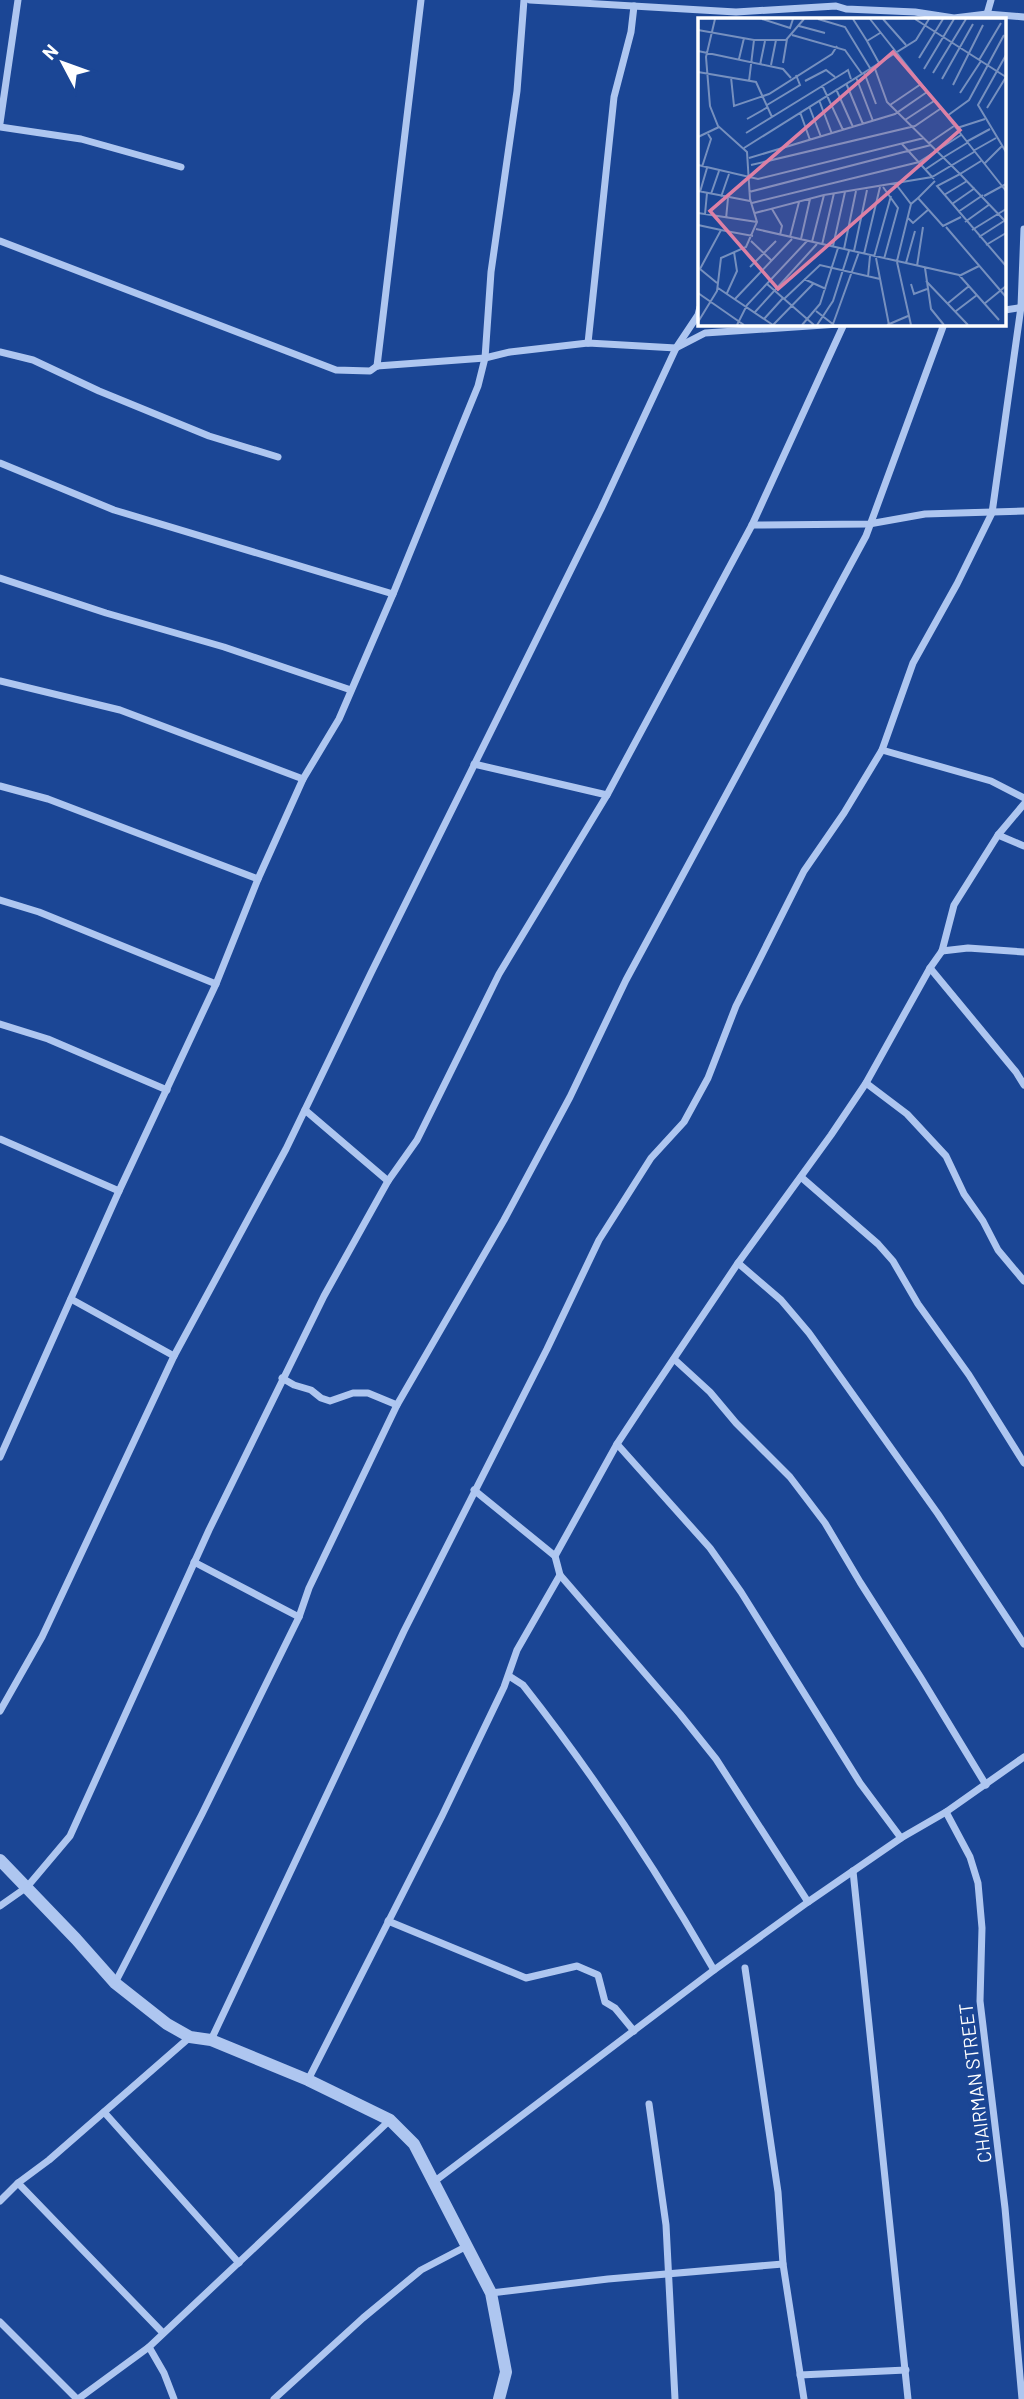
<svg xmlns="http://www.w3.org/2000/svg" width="1024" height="2399" font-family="Barlow,sans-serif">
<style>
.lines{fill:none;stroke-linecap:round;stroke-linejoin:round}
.minor{stroke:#aec6f0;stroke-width:7}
.tertiary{stroke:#aec6f0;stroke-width:12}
.labels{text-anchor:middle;stroke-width:7;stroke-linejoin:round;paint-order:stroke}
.street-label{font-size:19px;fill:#fff;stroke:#1b4695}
.inset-road{fill:none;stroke:#7690bf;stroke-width:2}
.view{fill:#dd80a5;fill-opacity:0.15;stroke:#dd80a5;stroke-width:3.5}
.inset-edge{fill:none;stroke:#fff;stroke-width:3.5}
</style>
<rect width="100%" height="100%" fill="#1b4695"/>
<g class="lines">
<g class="minor">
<polyline points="530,0 736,12 836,6 846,9 915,12 954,18 987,14 1024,17"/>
<polyline points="987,14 991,0"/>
<polyline points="0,123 18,0"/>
<polyline points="0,127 81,139 181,167"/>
<polyline points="0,241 336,370 370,371 377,366 485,358 510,352 588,343 676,348 705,333 839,324"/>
<polyline points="1005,310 1024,307"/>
<polyline points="588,343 614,97 631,32 634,6"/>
<polyline points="0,352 33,360 99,391 209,436 278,457"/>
<polyline points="377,366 421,0"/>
<polyline points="0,463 114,510 393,594"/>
<polyline points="752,525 869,524 925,514 1024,511"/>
<polyline points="0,578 106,613 224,647 351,690"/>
<polyline points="0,681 120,710 303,779"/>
<polyline points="882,750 991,781 1024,798"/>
<polyline points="474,764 607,795"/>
<polyline points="0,786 48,799 258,879"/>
<polyline points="998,835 1024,846"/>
<polyline points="0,900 39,912 216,984"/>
<polyline points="942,951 968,948 1024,952"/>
<polyline points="930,968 1016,1072 1024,1085"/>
<polyline points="0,1024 48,1039 167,1090"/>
<polyline points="866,1083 907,1114 946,1156 964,1194 983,1221 998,1250 1024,1281"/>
<polyline points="305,1110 388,1181"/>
<polyline points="0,1139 119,1191"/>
<polyline points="801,1177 878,1244 893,1261 918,1304 969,1375 1024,1463"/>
<polyline points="738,1263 781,1300 809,1333 938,1514 1024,1644"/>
<polyline points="71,1299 174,1356"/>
<polyline points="674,1359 710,1392 736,1423 790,1477 825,1523 860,1582 921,1678 986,1785"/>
<polyline points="282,1378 294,1385 311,1390 321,1398 330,1401 353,1393 368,1393 397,1405"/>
<polyline points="617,1444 710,1548 741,1592 860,1783 901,1838"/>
<polyline points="0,1457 119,1191 216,984 258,879 303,779 339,719 393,594 478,386 485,358 491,272 517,91 524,0"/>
<polyline points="474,1490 555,1556"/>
<polyline points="194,1562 299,1617"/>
<polyline points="560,1575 680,1714 716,1759 808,1902"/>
<path d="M509 1676 523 1685C594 1775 657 1871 714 1970"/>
<polyline points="0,1711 42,1637 174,1356 286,1149 371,973 601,509 676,348 698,315 700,307"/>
<polyline points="946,1812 970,1857 978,1883 982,1928 980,2001 1005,2208 1022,2399"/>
<polyline points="853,1871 908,2399"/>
<polyline points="0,1906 27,1887 70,1836 209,1530 324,1296 388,1181 417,1140 499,974 607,795 752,525 844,324"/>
<polyline points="388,1921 526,1978 577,1966 598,1975 605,2002 615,2008 634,2031"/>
<polyline points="745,1968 778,2192 783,2264 804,2399"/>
<polyline points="115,1983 202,1814 299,1617 309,1588 397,1405 504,1220 570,1097 626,980 866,536 944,324"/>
<polyline points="211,2040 404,1631 547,1349 599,1240 651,1158 684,1122 708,1078 736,1006 804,871 844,813 882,750 913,663 957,584 992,513 1021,307 1024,229"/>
<polyline points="308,2080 442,1816 504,1687 517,1650 560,1575 555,1556 617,1444 646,1400 738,1263 831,1135 866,1083 930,968 942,951 954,905 998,835 1024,804"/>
<polyline points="649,2104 666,2225 675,2399"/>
<polyline points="104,2112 239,2263"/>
<polyline points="435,2181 714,1970 808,1902 901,1838 946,1812 1024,1757"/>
<polyline points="18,2183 163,2333"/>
<polyline points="0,2201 18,2183 49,2160 190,2037"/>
<polyline points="491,2293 608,2279 783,2264"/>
<polyline points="0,2322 77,2399"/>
<polyline points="149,2347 164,2373 174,2399"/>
<polyline points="800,2375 906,2370"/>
<polyline points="78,2399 149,2347 390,2120"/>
<polyline points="274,2399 363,2318 421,2270 467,2246"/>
</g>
<polyline class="tertiary" points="0,1860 76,1939 115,1983 167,2024 190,2037 211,2040 308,2080 347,2099 390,2120 414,2144 491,2293 506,2372 499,2399"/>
</g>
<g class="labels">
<g class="street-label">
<text transform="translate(975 2083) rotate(-97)" y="7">CHAIRMAN STREET</text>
</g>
</g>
<g transform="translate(698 18)">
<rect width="308" height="308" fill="#1b4695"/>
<path class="inset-road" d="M64 1 92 10 95 1M120 1 147 9 172 50M155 1 169 23 182 15M172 1 308 173M185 1 208 27M217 1 308 59M101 8 127 15M0 12 56 22H88L106 1M94 17 147 32 164 56M169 23 181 45M0 33 85 51 93 60M308 37 280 87 308 134M221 40 245 1M41 41 46 20M281 42 303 5M85 45 89 21M62 47 67 23M73 47 78 22M176 48 189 84 262 156 283 143M226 51 256 1M0 54 58 64 74 99M166 54 178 86M235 55 268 1M33 59 36 88 71 76 134 36 139 28M158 59 175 103M244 61 275 6M51 63 56 22M107 63 128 52 137 59M148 65 165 106M124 67 145 112M255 67 285 7M138 71 155 109M262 75 283 43M121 82 134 116M69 87 102 67 98 57M192 87 223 66M111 88 123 119M289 90 308 59M102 94 112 122M249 98 271 82 306 17M49 101 70 89M207 102 236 83M259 110 287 101M48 115 147 54 150 52 153 61M0 119 21 109M268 124 292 111M231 125 256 108M204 126 236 161M46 130 218 22 231 1M275 133 298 120M246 139 269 125M51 140 197 96 229 74M286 146 304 128M0 147 60 161 226 120M53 147 217 108 242 91M4 149 13 121 10 116M228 151 246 139M237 163 220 180 245 208 263 199M197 165 213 186 220 180M185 169 200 190 186 241M0 173 52 183M2 174 9 150M51 174 233 127M13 176 21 153M246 177 269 163M286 178 308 166M23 179 31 156M54 185 221 144 263 117M254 186 277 170M74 191 84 208 82 217M260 194 285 177M0 195 59 204M57 195 126 177 234 159 276 134M7 196 9 175M209 199 215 205 231 191M28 201 30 180M267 204 292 186M308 204 262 156 239 168 308 248M0 207 23 212M248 209 308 279M58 211 261 257 301 302M274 212 308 191M92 219 101 184M281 219 306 203M103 221 112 181M53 223 74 243M114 224 126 177M124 227 136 175M288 227 308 215M135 228 147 174M146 231 158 173M156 233 169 172M166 236 182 169M176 239 193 178M178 240 191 307M199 243 213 186M199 244 213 307M208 245 217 213M219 248 225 209M52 249 78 223M227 250 233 291 246 307M2 251 23 212 55 218M2 251 19 265M261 258 281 248M170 259 172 238M106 261 128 271M228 263 270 307M69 266 116 307M213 266 216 276 229 271M20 270 75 307M0 275 46 307M29 275 39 253 36 234M37 281 94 221M86 281 122 247 182 261M249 286 271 268M286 286 308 268M118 293 136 307M258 293 279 277M57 294 119 226M66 301 85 280M0 304 19 273 23 240 48 229 59 204 52 181 49 134 20 108 12 88 8 39 17 1M135 306 161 234M39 307 49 287 109 223M75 307 115 266M104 307 122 286 140 230M119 307 135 283 151 233M189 307 210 298"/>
<path class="view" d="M195 34 262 112 80 271 12 193Z"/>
<rect width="308" height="308" class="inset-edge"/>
</g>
<g transform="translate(63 63) rotate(311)" stroke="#1b4695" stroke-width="5" paint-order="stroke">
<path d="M0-5L12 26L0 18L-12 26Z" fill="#ffffff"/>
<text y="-10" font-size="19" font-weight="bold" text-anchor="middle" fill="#ffffff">N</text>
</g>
</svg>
